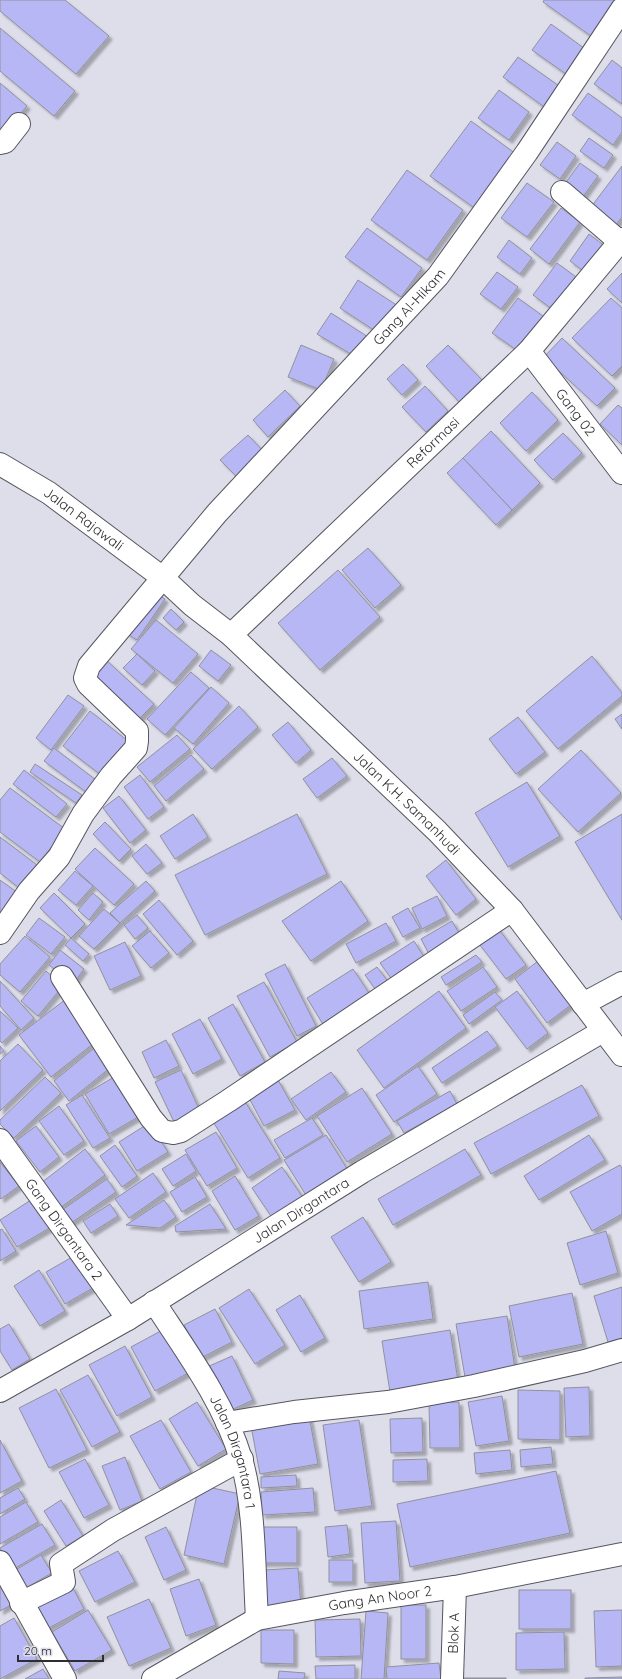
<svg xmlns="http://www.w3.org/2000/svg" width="622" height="1679" font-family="Quicksand,sans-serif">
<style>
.building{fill:#b7b7f5;stroke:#91919c;filter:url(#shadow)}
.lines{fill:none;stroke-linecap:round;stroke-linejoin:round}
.minor-casing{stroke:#565660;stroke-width:24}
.minor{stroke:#fff;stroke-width:22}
.labels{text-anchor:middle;stroke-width:3.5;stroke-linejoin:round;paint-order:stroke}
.street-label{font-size:14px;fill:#2e2e32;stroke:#dddeea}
</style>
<defs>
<filter id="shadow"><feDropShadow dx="3.5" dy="3.5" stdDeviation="1" flood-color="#0004"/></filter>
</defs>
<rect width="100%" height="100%" fill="#dddeea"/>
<g class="building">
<polygon points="0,0 65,0 109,36 76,74 0,11"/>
<polygon points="544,0 618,0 591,36 543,2"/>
<polygon points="551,24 585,49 566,74 532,50"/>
<polygon points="0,28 75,91 54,116 0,71"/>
<polygon points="518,57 562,88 547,109 503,77"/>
<polygon points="612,60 622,68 622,104 594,84"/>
<polygon points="0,83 27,106 0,137"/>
<polygon points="499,90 529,112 509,140 478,118"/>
<polygon points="588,93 622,118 622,132 613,145 572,115"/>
<polygon points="471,121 520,157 480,212 430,176"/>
<polygon points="589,138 613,155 604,168 580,151"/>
<polygon points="557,142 576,156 560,179 540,165"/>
<polygon points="580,163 598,176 582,198 564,185"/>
<polygon points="622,166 622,217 616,225 591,207"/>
<polygon points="407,170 463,210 427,260 371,220"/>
<polygon points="527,183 554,202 527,237 501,218"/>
<polygon points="561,208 580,222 549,264 530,249"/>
<polygon points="367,228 422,268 401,297 345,257"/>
<polygon points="589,234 606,247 586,273 570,261"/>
<polygon points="509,240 532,258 520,274 497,257"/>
<polygon points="557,263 580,280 556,312 533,295"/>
<polygon points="497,272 518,287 501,309 480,294"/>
<polygon points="622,273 622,303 607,289"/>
<polygon points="358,280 398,306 380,334 340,308"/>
<polygon points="518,298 547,319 521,353 492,333"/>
<polygon points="611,298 622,308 622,366 612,376 572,338"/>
<polygon points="331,313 368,337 356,357 317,334"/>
<polygon points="562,338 615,388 597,406 544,357"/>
<polygon points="301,345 334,359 321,390 288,377"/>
<polygon points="448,345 483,381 460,403 426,366"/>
<polygon points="403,364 418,380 402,395 387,379"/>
<polygon points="425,386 448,411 426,432 402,407"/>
<polygon points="285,390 300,406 268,437 253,420"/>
<polygon points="532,392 558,420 526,451 500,423"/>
<polygon points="618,405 622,408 622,445 600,424"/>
<polygon points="491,431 540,483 512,510 463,458"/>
<polygon points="563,433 582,453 553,480 534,460"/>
<polygon points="248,435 265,453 238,478 220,460"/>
<polygon points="463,458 512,510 496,525 447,473"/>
<polygon points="368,548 401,585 375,608 342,570"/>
<polygon points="338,570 380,617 320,670 278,623"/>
<polygon points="154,592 165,599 137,640 126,633"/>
<polygon points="171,609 184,622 176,630 163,618"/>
<polygon points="156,620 198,654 173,683 131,649"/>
<polygon points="211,650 231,665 218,681 199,666"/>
<polygon points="137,654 155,671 142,685 123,668"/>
<polygon points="592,656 622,693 622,696 558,749 526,711"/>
<polygon points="105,659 154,704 137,721 89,675"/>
<polygon points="191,672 209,688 165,735 147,719"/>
<polygon points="211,687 229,703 193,744 174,728"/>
<polygon points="68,695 84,706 51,750 36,738"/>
<polygon points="239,706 258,727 212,769 193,749"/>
<polygon points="90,711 128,741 101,775 63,746"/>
<polygon points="622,714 622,729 615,719"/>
<polygon points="518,717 545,752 516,774 489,739"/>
<polygon points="288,722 311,750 296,763 272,735"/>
<polygon points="177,735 190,749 150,782 137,767"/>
<polygon points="54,748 96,780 86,792 44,761"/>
<polygon points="581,750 621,793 578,832 538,789"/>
<polygon points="191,755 204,769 166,801 154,786"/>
<polygon points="332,758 347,776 317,798 303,779"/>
<polygon points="35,764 82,795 76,803 30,772"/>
<polygon points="24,770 67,804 56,817 13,784"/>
<polygon points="140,775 164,807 148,819 124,787"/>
<polygon points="527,782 560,836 508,867 475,813"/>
<polygon points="10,788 65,829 40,862 0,832 0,800"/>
<polygon points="119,796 146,830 130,843 103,808"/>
<polygon points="193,814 208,837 175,859 160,836"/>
<polygon points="297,814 327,874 205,935 175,875"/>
<polygon points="622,814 622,920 575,842"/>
<polygon points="105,822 131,849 119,861 93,834"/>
<polygon points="0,837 41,868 23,891 0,873"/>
<polygon points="146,844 162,863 147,874 132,856"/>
<polygon points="95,848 134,884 114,905 75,869"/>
<polygon points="446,860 476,899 456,915 426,876"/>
<polygon points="75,871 93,886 76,905 58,890"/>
<polygon points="0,880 18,893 0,915"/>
<polygon points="146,881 155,891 120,923 110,913"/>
<polygon points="341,881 368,921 311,961 282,921"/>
<polygon points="54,893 85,924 71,938 40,908"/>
<polygon points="93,893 103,902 89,920 78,910"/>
<polygon points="437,896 447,916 422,929 412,908"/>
<polygon points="159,900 193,941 177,955 143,914"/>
<polygon points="408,908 420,928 403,937 392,917"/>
<polygon points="104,909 120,923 94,949 79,936"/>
<polygon points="137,915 148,928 135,939 124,925"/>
<polygon points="39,918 65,937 51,954 26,935"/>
<polygon points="452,921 462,938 430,956 421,939"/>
<polygon points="386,923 396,941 356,963 346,944"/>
<polygon points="497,927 526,965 506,979 477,941"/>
<polygon points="150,931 169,953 151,968 132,946"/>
<polygon points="25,936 50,957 20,992 0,975 0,964"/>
<polygon points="71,938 89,954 83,961 65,945"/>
<polygon points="414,941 426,960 393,981 380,963"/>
<polygon points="125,942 141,976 110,990 94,956"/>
<polygon points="60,950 84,969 73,984 49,965"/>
<polygon points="476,955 482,962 446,985 441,977"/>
<polygon points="538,961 571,1005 547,1023 515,979"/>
<polygon points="285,964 316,1026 297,1036 265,974"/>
<polygon points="377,967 390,984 378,993 365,975"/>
<polygon points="483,967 497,987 461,1011 447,991"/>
<polygon points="353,969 371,996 324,1026 307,998"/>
<polygon points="46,971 63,986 38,1016 21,1001"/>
<polygon points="0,981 34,1018 21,1030 0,1006"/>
<polygon points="264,982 297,1042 270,1057 237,996"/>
<polygon points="439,991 466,1028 384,1088 357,1050"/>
<polygon points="517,991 548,1033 527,1049 495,1007"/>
<polygon points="495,992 502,1000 469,1024 463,1015"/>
<polygon points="66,999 98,1040 51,1077 19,1035"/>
<polygon points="233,1004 265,1062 240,1076 208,1018"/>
<polygon points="0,1011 18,1028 2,1043 0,1041"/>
<polygon points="200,1019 222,1059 193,1074 172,1034"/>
<polygon points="487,1031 498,1046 442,1083 432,1068"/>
<polygon points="166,1040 179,1066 154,1078 142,1052"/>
<polygon points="18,1044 43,1070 0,1111 0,1061"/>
<polygon points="99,1044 115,1064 69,1101 54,1081"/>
<polygon points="0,1046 4,1051 0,1054"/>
<polygon points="418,1066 437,1094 394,1122 376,1095"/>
<polygon points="181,1070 201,1113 175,1124 155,1082"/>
<polygon points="331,1072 346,1092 306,1120 291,1099"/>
<polygon points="121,1073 145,1113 109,1134 85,1094"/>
<polygon points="45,1077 61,1093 14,1138 0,1124 0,1120"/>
<polygon points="278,1080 295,1110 264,1126 248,1096"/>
<polygon points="582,1085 599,1116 491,1174 474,1143"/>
<polygon points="362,1088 392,1134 347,1162 317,1116"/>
<polygon points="450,1091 457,1104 404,1133 397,1121"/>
<polygon points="82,1095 110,1138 93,1148 66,1105"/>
<polygon points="244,1100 280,1158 248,1178 212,1120"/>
<polygon points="59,1106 84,1141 64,1155 39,1121"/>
<polygon points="312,1118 323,1135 285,1158 274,1140"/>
<polygon points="149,1123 168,1152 137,1171 119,1142"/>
<polygon points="36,1126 59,1157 40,1172 16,1141"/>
<polygon points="216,1132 237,1168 207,1186 185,1150"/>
<polygon points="326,1135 351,1175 309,1200 284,1160"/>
<polygon points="589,1135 605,1160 539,1200 524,1176"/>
<polygon points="115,1145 137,1176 122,1187 100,1156"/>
<polygon points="85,1149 105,1175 60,1208 41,1183"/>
<polygon points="465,1149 481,1175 393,1225 378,1199"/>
<polygon points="186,1154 196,1171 173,1186 162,1169"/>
<polygon points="0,1162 19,1186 1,1199 0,1198"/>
<polygon points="620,1165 622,1168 622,1214 592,1231 570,1192"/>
<polygon points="282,1167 304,1199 273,1219 252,1188"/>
<polygon points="153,1173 166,1192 129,1218 115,1199"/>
<polygon points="235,1176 259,1216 235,1230 212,1191"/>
<polygon points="195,1177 207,1197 182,1212 170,1192"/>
<polygon points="107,1179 116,1192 71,1223 62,1210"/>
<polygon points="34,1198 53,1226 17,1247 0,1220"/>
<polygon points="164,1200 176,1217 160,1228 126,1225"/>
<polygon points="110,1204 118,1216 91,1233 83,1221"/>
<polygon points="210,1204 226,1229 176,1232 175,1226"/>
<polygon points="363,1217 391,1262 359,1282 331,1237"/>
<polygon points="2,1229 16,1251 0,1261 0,1230"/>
<polygon points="606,1231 618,1273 580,1285 567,1243"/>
<polygon points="74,1256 93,1288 65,1304 46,1272"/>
<polygon points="39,1270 65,1311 40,1326 14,1286"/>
<polygon points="428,1282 433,1319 364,1329 359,1291"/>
<polygon points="622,1287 622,1338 608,1342 594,1296"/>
<polygon points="249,1289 285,1345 255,1364 219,1308"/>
<polygon points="572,1293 583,1344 519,1357 509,1306"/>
<polygon points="300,1295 325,1338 301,1352 276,1310"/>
<polygon points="215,1309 232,1342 201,1358 184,1325"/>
<polygon points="507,1316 515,1369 465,1377 456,1324"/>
<polygon points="9,1324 30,1359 12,1370 0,1351 0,1329"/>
<polygon points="168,1327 192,1371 155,1391 131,1347"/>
<polygon points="450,1330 458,1381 390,1392 382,1341"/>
<polygon points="125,1346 152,1397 117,1416 89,1365"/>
<polygon points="232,1356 253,1400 227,1412 207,1367"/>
<polygon points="88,1375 120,1432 92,1447 60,1390"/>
<polygon points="589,1387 590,1436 566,1437 564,1388"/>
<polygon points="56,1389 87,1450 49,1468 19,1408"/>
<polygon points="518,1390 560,1391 560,1440 518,1439"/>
<polygon points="502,1396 509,1441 476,1446 468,1402"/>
<polygon points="197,1402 226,1449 198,1466 169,1419"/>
<polygon points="459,1402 460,1448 430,1448 429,1403"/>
<polygon points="309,1416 318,1464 260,1474 251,1426"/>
<polygon points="422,1418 423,1452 391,1453 390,1419"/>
<polygon points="161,1420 191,1472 160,1489 130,1436"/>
<polygon points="359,1420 372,1506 335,1511 323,1425"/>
<polygon points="0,1440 22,1481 0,1493"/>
<polygon points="551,1447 553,1464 521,1467 520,1450"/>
<polygon points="510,1450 512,1470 476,1474 474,1453"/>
<polygon points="125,1457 142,1501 120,1510 102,1466"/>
<polygon points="85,1459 109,1505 84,1518 59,1472"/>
<polygon points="427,1459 428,1481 393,1482 393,1460"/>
<polygon points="556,1471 570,1533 410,1567 397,1504"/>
<polygon points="296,1475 297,1486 261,1488 261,1477"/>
<polygon points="199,1485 240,1494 224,1564 184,1555"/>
<polygon points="18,1488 25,1499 0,1514 0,1498"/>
<polygon points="313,1488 315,1512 262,1515 261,1492"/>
<polygon points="61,1500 83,1536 66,1546 44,1511"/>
<polygon points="26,1502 38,1522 0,1544 0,1517"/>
<polygon points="396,1521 400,1581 365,1583 361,1523"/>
<polygon points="42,1524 55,1545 12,1570 0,1548"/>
<polygon points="347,1525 350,1554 328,1557 325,1527"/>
<polygon points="166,1527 186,1570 164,1580 145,1537"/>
<polygon points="259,1527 297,1527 297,1563 260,1563"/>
<polygon points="118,1551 135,1582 95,1602 79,1571"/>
<polygon points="41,1555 52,1573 22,1590 12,1572"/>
<rect x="329" y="1560" width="24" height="22"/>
<polygon points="298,1568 301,1607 266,1609 264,1570"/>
<polygon points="199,1579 216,1625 186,1636 170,1589"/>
<polygon points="0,1586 11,1605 0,1611"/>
<polygon points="72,1586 84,1609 47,1629 34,1606"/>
<rect x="519" y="1590" width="52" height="39"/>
<polygon points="149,1599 171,1648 129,1666 107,1617"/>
<rect x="401" y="1605" width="25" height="54"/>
<polygon points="88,1610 112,1650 75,1671 52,1632"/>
<polygon points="622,1610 622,1666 596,1667 594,1611"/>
<polygon points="366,1611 388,1613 384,1679 361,1679"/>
<polygon points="14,1618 37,1659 0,1679 0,1626"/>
<polygon points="360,1619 361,1656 316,1657 315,1620"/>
<polygon points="261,1630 294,1630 294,1664 261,1663"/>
<polygon points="564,1632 565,1669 516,1670 516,1633"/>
<polygon points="439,1663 441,1679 387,1679 386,1667"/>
<polygon points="355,1665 355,1679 316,1679 315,1666"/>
<polygon points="43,1669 49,1679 25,1679"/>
<polygon points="279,1671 305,1673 304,1679 278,1679"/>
<polygon points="622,1677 622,1679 585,1679 585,1678"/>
<rect x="460" y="1678" width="46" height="1"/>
</g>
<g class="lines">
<g class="minor-casing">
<g id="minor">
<polyline points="0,143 5,142 19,124"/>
<polyline points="562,192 620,242"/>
<path id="s1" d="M529 351 622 473"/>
<path id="s2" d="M0 464 49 493 163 578 192 605 231 635 437 831 512 910 622 1055"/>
<path id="s3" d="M231 635 529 351 622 239"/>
<path id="s4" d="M0 933 29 891 59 857 83 814 111 776 136 748 137 741V731L88 684 85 678 89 666 217 513 438 276 527 152 622 9"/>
<polyline points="62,977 151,1118 162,1131 173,1133 181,1131 228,1101 512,910"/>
<polyline points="583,1004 622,983"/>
<path id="s5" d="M0 1140 128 1319"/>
<path id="s6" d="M154 1302C186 1351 224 1402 241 1459 255 1505 254 1570 257 1619"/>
<path id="s7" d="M0 1391 128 1319 362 1172 603 1031"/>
<polyline points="227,1423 294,1412 388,1402 474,1386 585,1361 622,1350"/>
<polyline points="0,1562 65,1679"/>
<polyline points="21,1603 64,1582 61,1564 113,1530 242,1459"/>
<path id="s8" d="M153 1679 257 1619 344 1603 455 1587 622 1554"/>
<path id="s9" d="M452 1679 455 1587"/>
</g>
</g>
<use href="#minor" class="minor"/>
</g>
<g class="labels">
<g class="street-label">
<text dy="5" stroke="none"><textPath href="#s4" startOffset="816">Gang Al-Hikam</textPath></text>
<text dy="5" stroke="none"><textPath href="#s1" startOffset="77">Gang 02</textPath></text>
<text dy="5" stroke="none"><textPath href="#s3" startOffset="279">Reformasi</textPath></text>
<text dy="5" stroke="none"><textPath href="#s2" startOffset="100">Jalan Rajawali</textPath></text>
<text dy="5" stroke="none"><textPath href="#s2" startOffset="531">Jalan K.H. Samanhudi</textPath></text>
<text dy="5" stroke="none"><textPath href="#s7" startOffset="351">Jalan Dirgantara</textPath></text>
<text dy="5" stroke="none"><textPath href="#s5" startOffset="110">Gang Dirgantara 2</textPath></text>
<text dy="5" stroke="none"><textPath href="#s6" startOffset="171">Jalan Dirgantara 1</textPath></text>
<text dy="5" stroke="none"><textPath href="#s8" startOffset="245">Gang An Noor 2</textPath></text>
<text dy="5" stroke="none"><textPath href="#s9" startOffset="46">Blok A</textPath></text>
</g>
</g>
<path d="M18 1655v6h85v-6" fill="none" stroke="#2e2e32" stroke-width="2"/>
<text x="24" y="1655" font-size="12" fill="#2e2e32" stroke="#dddeea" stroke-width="3" paint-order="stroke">20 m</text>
</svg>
